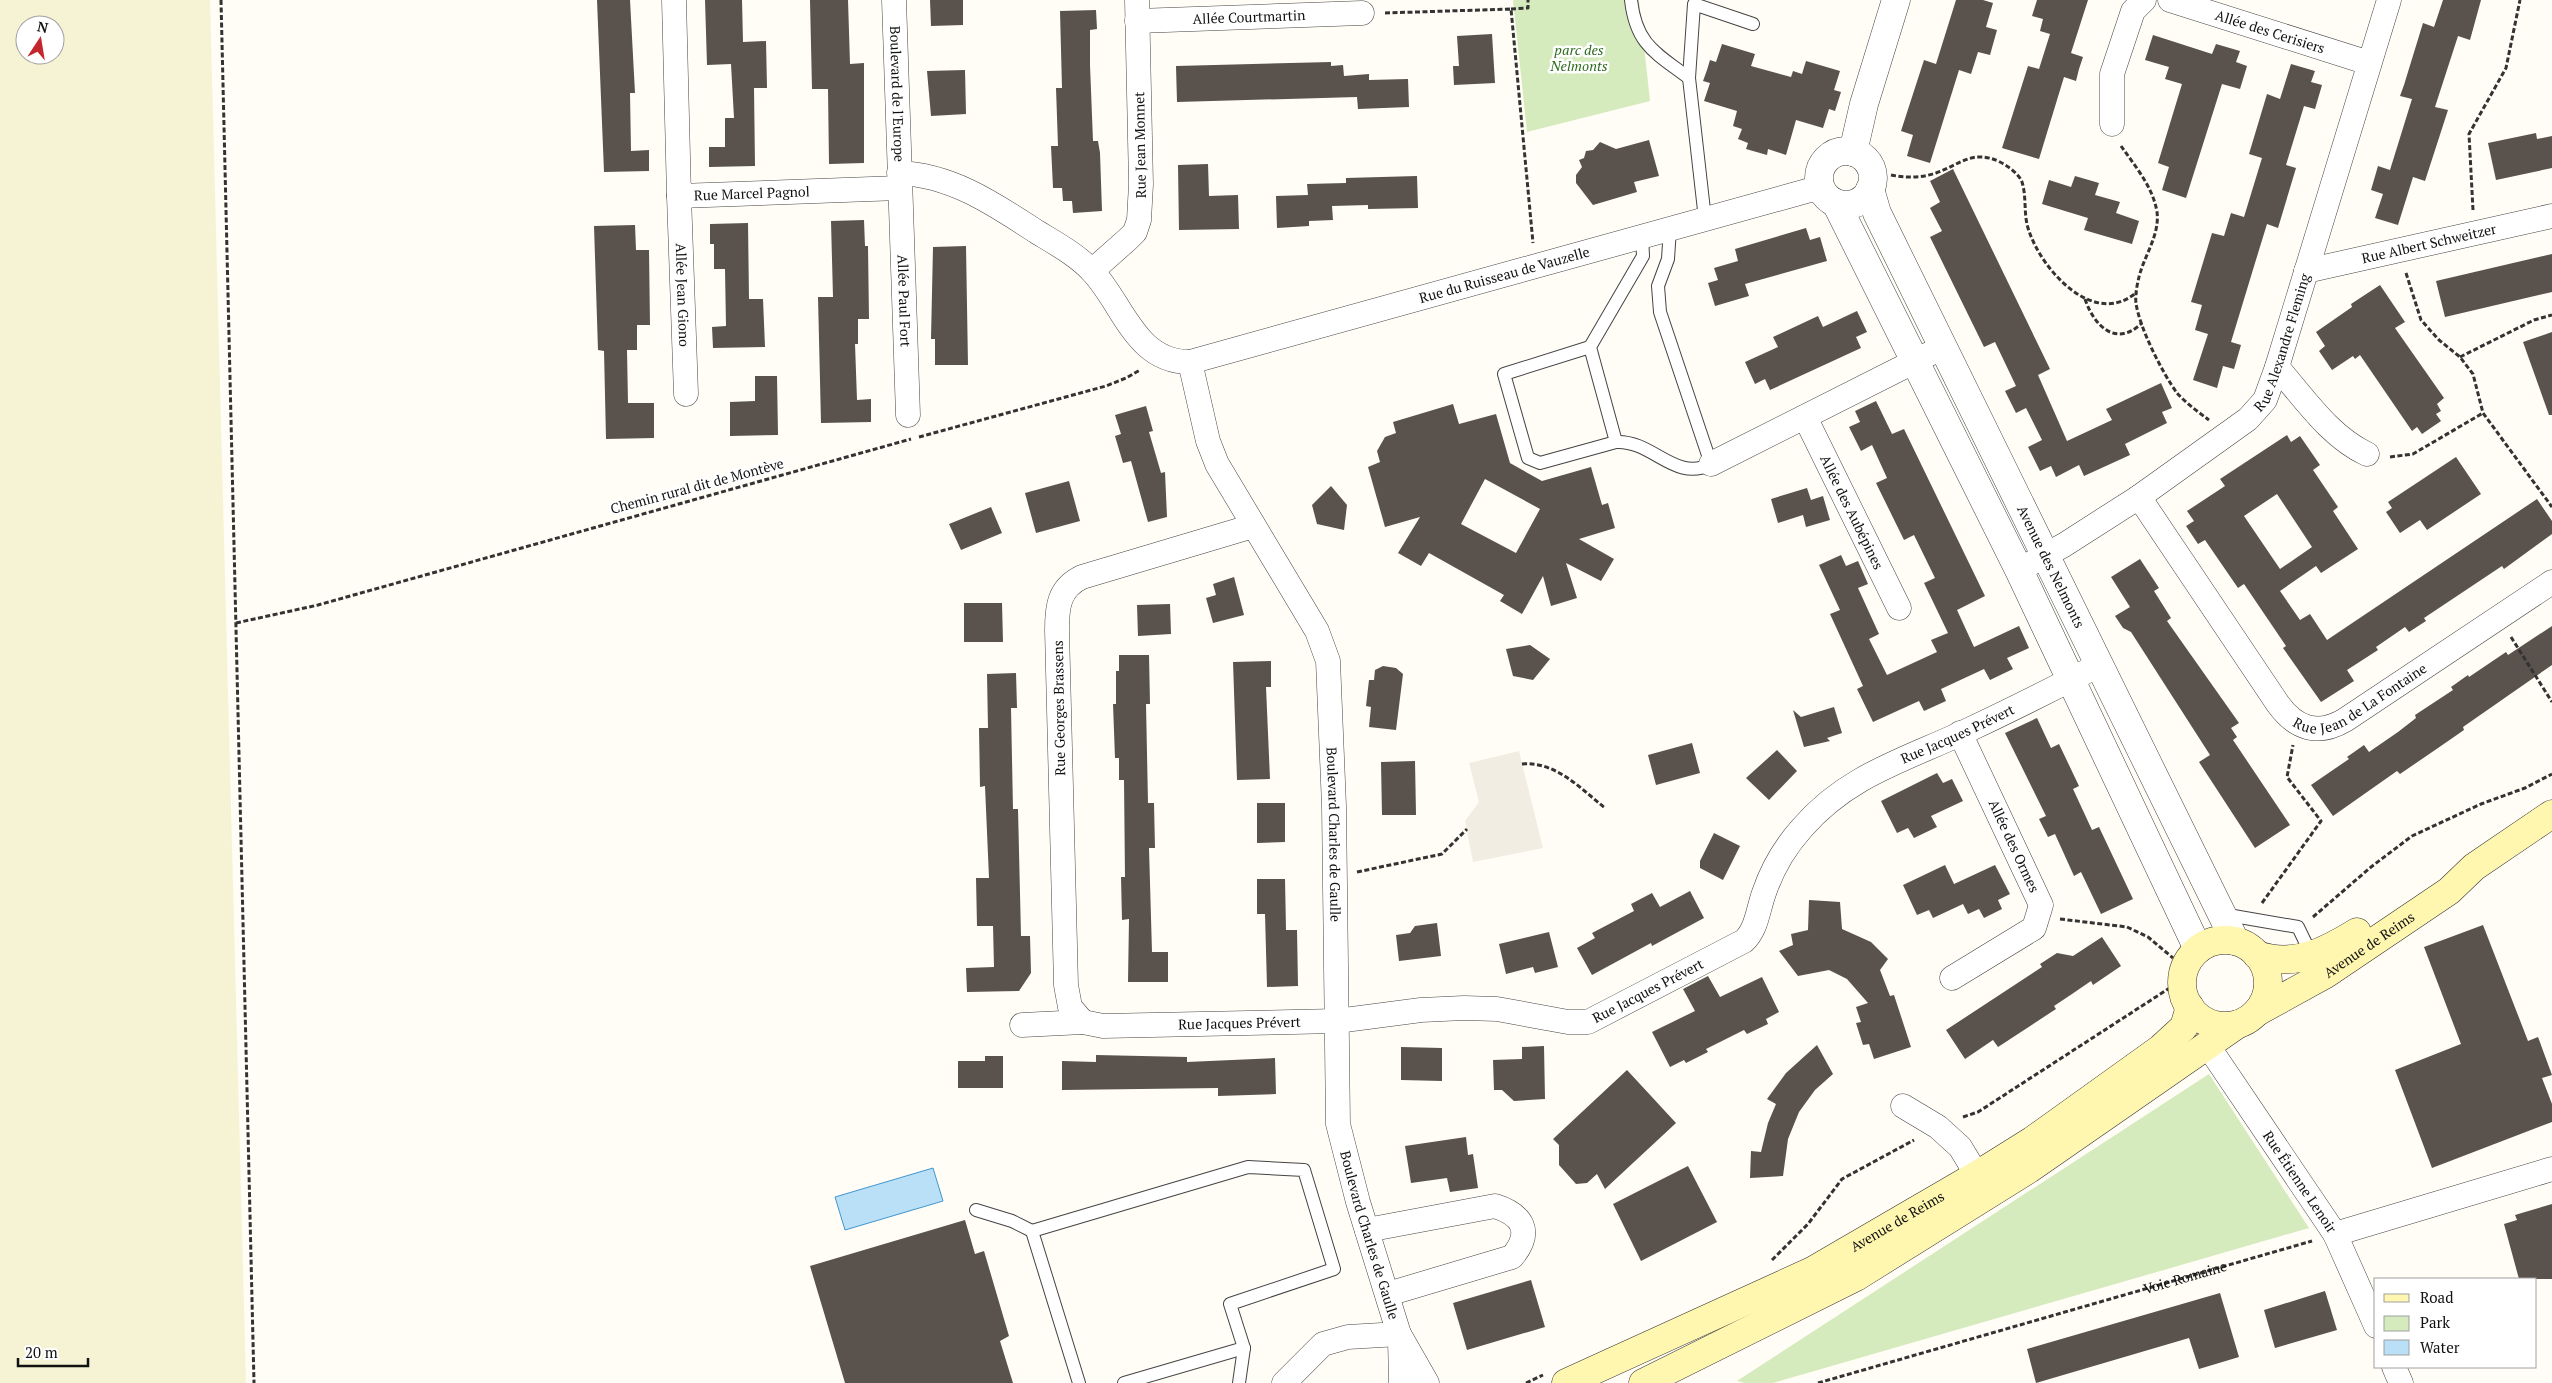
<svg xmlns="http://www.w3.org/2000/svg" width="2552" height="1383" font-family="'PT Serif',serif">
<style>
.farmland{fill:#f6f3d4;fill-rule:evenodd}
.green{fill:#d5ebbd}
.plaza{fill:#f1ede2}
.water{fill:#b9e0f7;stroke:#3f96cf}
.building{fill:#5a524d;fill-rule:evenodd}
.lines{fill:none;stroke-linecap:round;stroke-linejoin:round}
.service-casing{stroke:#444;stroke-width:14}
.minor-casing{stroke:#444;stroke-width:25}
.tertiary-casing{stroke:#444;stroke-width:29}
.secondary-casing{stroke:#333;stroke-width:29}
.path{stroke:#333;stroke-width:3;stroke-dasharray:5 2.5;stroke-linecap:butt}
.service{stroke:#fff;stroke-width:12}
.minor{stroke:#fff;stroke-width:24}
.tertiary{stroke:#fff;stroke-width:28}
.secondary{stroke:#fff6b0;stroke-width:28}
.labels{text-anchor:middle;stroke-width:5;stroke-linejoin:round;paint-order:stroke}
.street-label{font-size:14px;fill:#111;stroke:#fff}
.park-label{font-size:14px;font-style:italic;fill:#2f6b1f;stroke:#fff}
</style>
<rect width="100%" height="100%" fill="#fffdf5"/>
<path class="farmland" d="M0 0H210L246 1383H0ZM25 25H55V55H25Z"/>
<g class="green">
<polygon points="1513,0 1639,0 1650,101 1527,132"/>
<polygon points="2209,1074 2309,1228 1773,1383 1745,1383 1737,1381"/>
</g>
<polygon class="plaza" points="1519,751 1543,848 1473,862 1465,821 1479,802 1469,763"/>
<polygon class="water" points="933,1168 943,1201 845,1230 835,1197"/>
<g class="building">
<polygon points="597,0 630,0 635,93 630,93 631,151 649,150 649,171 604,172"/>
<polygon points="705,0 742,0 743,42 766,41 767,88 754,88 755,166 709,167 709,147 725,147 725,118 734,118 731,64 707,65"/>
<polygon points="810,0 848,0 850,64 864,63 864,163 829,164 828,89 812,89"/>
<polygon points="930,0 963,0 963,25 931,26"/>
<polygon points="1956,0 1983,0 1993,3 1986,27 1997,30 1990,55 1978,52 1971,74 1959,70 1930,163 1907,156 1913,135 1901,131 1924,60 1936,64"/>
<polygon points="2037,0 2088,0 2071,53 2083,57 2079,69 2076,81 2064,77 2039,159 2002,148 2028,66 2039,69 2050,34 2040,31 2043,19 2032,16"/>
<polygon points="2443,0 2481,0 2470,40 2458,36 2435,107 2448,110 2425,181 2413,177 2398,225 2375,218 2383,194 2371,190 2378,166 2390,170 2412,99 2400,96 2404,85 2423,23 2434,27"/>
<polygon points="1096,10 1097,29 1090,30 1090,65 1093,141 1098,141 1100,153 1102,211 1073,213 1072,201 1063,201 1062,188 1053,188 1051,146 1058,146 1056,88 1062,88 1060,11"/>
<polygon points="1492,34 1495,83 1454,85 1453,66 1459,66 1457,36"/>
<polygon points="2153,35 2212,54 2216,44 2240,51 2236,62 2247,66 2240,89 2222,84 2186,198 2162,190 2169,167 2158,163 2182,84 2165,79 2169,67 2145,60"/>
<polygon points="1722,44 1755,54 1751,66 1791,77 1793,71 1802,74 1806,61 1840,71 1834,90 1841,92 1835,111 1829,109 1823,128 1796,120 1786,155 1768,149 1767,155 1746,149 1748,143 1738,139 1742,129 1733,126 1737,111 1704,101 1710,83 1703,81 1707,70 1710,60 1716,62"/>
<polygon points="1331,62 1331,66 1343,65 1344,76 1369,74 1369,80 1408,79 1409,107 1358,109 1357,97 1177,102 1176,66"/>
<polygon points="2291,64 2315,71 2311,82 2322,85 2315,109 2304,106 2286,165 2296,168 2278,228 2267,224 2255,263 2231,342 2241,345 2234,369 2223,366 2217,388 2193,380 2208,334 2195,330 2202,305 2191,302 2212,233 2224,236 2231,213 2244,217 2262,158 2249,154 2267,94 2280,99"/>
<polygon points="965,70 966,114 931,116 927,71"/>
<polygon points="2536,133 2537,139 2552,136 2552,168 2496,180 2488,143"/>
<polygon points="1649,140 1659,176 1634,182 1637,192 1593,205 1576,183 1576,175 1582,167 1579,160 1584,158 1586,151 1593,150 1600,142 1616,149"/>
<polygon points="1208,164 1209,196 1238,195 1239,229 1179,230 1178,165"/>
<polygon points="1953,169 2050,369 2038,375 2067,441 2112,420 2106,409 2161,383 2172,408 2162,412 2167,423 2125,444 2130,455 2084,476 2079,465 2056,477 2051,466 2040,471 2028,447 2042,440 2026,408 2016,413 2005,391 2016,386 1995,342 1984,347 1930,237 1942,231 1930,208 1940,202 1930,181"/>
<polygon points="1417,176 1418,208 1368,209 1368,205 1332,206 1333,220 1309,221 1309,226 1277,228 1276,196 1308,195 1307,184 1346,183 1346,178"/>
<polygon points="2075,176 2099,183 2095,195 2120,202 2116,213 2139,221 2132,244 2084,230 2088,218 2042,204 2049,180 2071,187"/>
<polygon points="864,220 865,246 868,246 869,319 858,319 858,344 855,344 857,400 871,399 871,422 821,423 818,297 833,297 831,221"/>
<polygon points="748,223 749,299 763,299 765,347 713,348 712,327 726,326 725,269 714,269 714,244 710,244 710,224"/>
<polygon points="635,225 636,250 649,250 650,325 637,325 637,350 627,350 628,403 654,403 654,438 606,439 604,351 598,350 594,226"/>
<polygon points="1806,228 1810,240 1820,237 1827,261 1745,284 1749,296 1715,306 1708,283 1718,280 1714,268 1738,261 1735,249"/>
<polygon points="966,246 968,365 935,365 935,339 931,339 933,247"/>
<polygon points="2552,254 2552,292 2445,317 2436,281"/>
<polygon points="2380,285 2405,322 2395,328 2444,398 2437,404 2441,411 2436,414 2441,421 2422,434 2417,427 2412,431 2360,355 2355,359 2353,356 2332,370 2319,351 2325,346 2316,332 2352,307 2351,304"/>
<polygon points="1857,311 1867,332 1856,337 1861,348 1770,390 1765,379 1755,384 1745,362 1778,347 1773,337 1818,316 1823,327"/>
<polygon points="2552,332 2552,415 2549,415 2523,342"/>
<polygon points="755,376 777,376 778,435 730,436 730,402 755,401"/>
<polygon points="1876,401 1892,434 1904,429 1985,596 1957,610 1974,647 2019,626 2029,648 2007,658 2013,669 1990,680 1984,669 1941,689 1946,701 1924,711 1919,701 1873,722 1857,689 1863,686 1830,614 1840,610 1819,565 1841,555 1846,566 1858,561 1868,584 1858,588 1879,634 1869,639 1887,675 1937,652 1931,640 1948,633 1924,583 1935,578 1914,535 1904,540 1876,483 1887,478 1872,445 1861,451 1849,427 1860,422 1855,411"/>
<path d="M1453 404 1459 424 1496 414 1510 463 1542 481 1591 467 1602 505 1608 503 1615 528 1579 539 1614 559 1601 581 1566 563 1577 598 1551 606 1543 576 1522 614 1500 601 1504 595 1429 553 1421 566 1398 553 1420 517 1385 527 1368 467 1380 462 1377 451 1385 437 1396 433 1393 422ZM1485 479 1540 509 1516 553 1461 524Z"/>
<polygon points="1146,406 1153,431 1149,432 1161,473 1165,472 1167,517 1148,522 1131,461 1123,463 1115,436 1121,434 1115,415"/>
<path d="M2287 435 2291 442 2300 436 2320 465 2313 470 2338 507 2333 511 2358 549 2321 573 2316 566 2280 591 2300 620 2310 614 2327 640 2537 499 2552 521V534L2504 569 2502 566 2424 618 2426 621 2409 632 2405 627 2376 647 2378 650 2347 670 2354 681 2321 702 2283 648 2286 646 2244 584 2238 588 2205 540 2198 544 2186 526 2194 521 2187 511 2225 486 2220 479ZM2277 494 2312 547 2280 569 2244 516Z"/>
<polygon points="2456,457 2481,494 2427,530 2420,520 2400,533 2386,512 2392,508 2388,502"/>
<polygon points="1069,481 1080,521 1036,533 1025,493"/>
<polygon points="1331,486 1347,505 1344,530 1317,524 1312,505"/>
<polygon points="1807,488 1811,500 1823,496 1830,520 1806,527 1803,515 1778,523 1771,499"/>
<polygon points="991,507 1002,533 961,550 949,524"/>
<polygon points="2140,559 2159,588 2154,591 2171,618 2167,621 2239,723 2231,728 2237,737 2233,740 2290,825 2255,848 2199,762 2210,755 2131,632 2123,628 2115,616 2130,607 2111,577"/>
<polygon points="1234,577 1244,615 1213,623 1206,598 1216,595 1213,584"/>
<polygon points="964,603 1002,603 1003,642 964,642"/>
<polygon points="1170,604 1171,634 1138,636 1137,605"/>
<polygon points="2552,626 2552,665 2463,727 2464,730 2438,748 2400,774 2397,771 2333,816 2311,785 2349,759 2347,757 2364,745 2369,752 2398,732 2416,718 2415,715 2453,690 2451,687 2468,675 2469,677 2506,652 2508,655"/>
<polygon points="1530,645 1550,659 1533,680 1513,676 1506,649"/>
<polygon points="1119,655 1149,655 1150,704 1146,704 1148,803 1154,803 1155,848 1149,848 1152,952 1168,952 1168,982 1128,982 1129,919 1122,920 1121,877 1125,877 1124,780 1119,780 1119,758 1115,758 1113,704 1116,704 1116,671 1119,671"/>
<polygon points="1271,661 1271,687 1266,687 1270,779 1237,780 1233,662"/>
<polygon points="1383,666 1396,668 1403,674 1396,730 1369,727 1371,707 1366,706 1369,680 1374,680 1375,670"/>
<polygon points="1016,673 1017,708 1011,708 1013,809 1018,809 1021,936 1030,936 1031,973 1019,991 967,992 966,968 994,967 993,926 977,926 976,878 989,878 985,786 980,787 979,728 988,728 987,674"/>
<polygon points="1834,707 1842,733 1827,738 1830,741 1804,747 1793,710 1801,717"/>
<polygon points="2037,718 2051,748 2059,744 2079,786 2073,789 2092,830 2099,827 2133,899 2101,914 2081,872 2074,876 2055,834 2048,837 2039,819 2046,816 2005,733"/>
<polygon points="1692,743 1700,773 1656,785 1648,755"/>
<polygon points="1777,750 1797,771 1769,800 1746,778"/>
<polygon points="1415,761 1416,815 1382,815 1381,762"/>
<polygon points="1937,773 1943,783 1952,779 1963,801 1931,816 1937,827 1914,838 1908,828 1897,833 1881,801"/>
<polygon points="1257,803 1285,803 1285,842 1257,843"/>
<polygon points="1714,833 1740,846 1723,880 1700,868 1700,861"/>
<polygon points="1945,865 1954,884 1995,865 2010,894 1998,900 2002,909 1984,918 1979,909 1968,914 1963,904 1933,918 1929,910 1917,915 1903,885"/>
<polygon points="1257,879 1285,879 1286,930 1297,930 1298,986 1267,987 1265,914 1257,914"/>
<polygon points="1690,891 1704,918 1652,946 1651,943 1592,975 1577,948 1595,938 1592,933 1634,911 1631,904 1652,893 1660,907"/>
<polygon points="1809,900 1840,902 1842,929 1871,942 1888,959 1880,970 1890,996 1894,995 1911,1047 1874,1059 1869,1044 1863,1045 1856,1023 1861,1022 1856,1007 1868,1003 1847,979 1829,970 1798,976 1779,951 1793,945 1791,934 1808,930"/>
<polygon points="1437,923 1441,956 1399,961 1396,935 1410,933 1415,926"/>
<polygon points="2483,925 2528,1041 2538,1037 2552,1075 2542,1078 2552,1104 2552,1122 2432,1168 2395,1070 2461,1044 2424,947"/>
<polygon points="1549,932 1558,967 1535,973 1533,967 1506,974 1499,944"/>
<polygon points="2102,937 2121,966 2093,985 2091,981 2072,994 2054,1006 2056,1009 1998,1047 1993,1040 1965,1059 1946,1030 2042,967 2040,964 2057,953 2073,956"/>
<polygon points="1708,976 1720,997 1762,977 1779,1012 1766,1019 1768,1024 1747,1034 1744,1030 1706,1049 1708,1052 1686,1063 1684,1060 1670,1067 1652,1032 1695,1011 1683,989"/>
<polygon points="1817,1045 1833,1074 1815,1090 1799,1112 1788,1139 1783,1176 1750,1178 1751,1151 1761,1152 1768,1123 1776,1104 1767,1099 1786,1073"/>
<polygon points="1544,1046 1545,1099 1514,1101 1502,1090 1494,1090 1493,1060 1522,1059 1522,1047"/>
<polygon points="1401,1047 1442,1048 1442,1081 1401,1080"/>
<polygon points="1096,1055 1187,1057 1187,1062 1275,1058 1276,1094 1218,1096 1218,1088 1062,1090 1062,1061 1096,1062"/>
<polygon points="985,1056 1003,1056 1003,1088 958,1088 958,1061 985,1061"/>
<polygon points="1627,1070 1676,1123 1605,1189 1597,1174 1587,1183 1576,1184 1559,1165 1559,1145 1553,1139"/>
<polygon points="1466,1137 1468,1155 1473,1154 1478,1188 1450,1192 1447,1178 1411,1183 1405,1146"/>
<polygon points="1688,1166 1717,1222 1641,1261 1613,1204"/>
<polygon points="2552,1204 2552,1279 2519,1279 2504,1224 2517,1220 2515,1215"/>
<polygon points="965,1220 975,1254 984,1251 1009,1336 1000,1341 1013,1383 845,1383 810,1266"/>
<polygon points="1531,1280 1545,1327 1467,1350 1453,1303"/>
<polygon points="2325,1291 2337,1330 2275,1348 2264,1310"/>
<polygon points="2220,1293 2239,1357 2199,1369 2189,1338 2036,1383 2027,1349"/>
</g>
<g class="lines">
<g class="service-casing">
<g id="service">
<path d="M1631 0C1636 45 1656 53 1689 78"/>
<polyline points="1705,219 1689,78 1694,4 1753,24"/>
<polyline points="1590,347 1616,442 1540,463 1528,458 1504,374 1590,347 1643,256 1642,236"/>
<path d="M1616 442C1653 440 1675 483 1711 464L1660 312 1658 286 1668 259 1670 228"/>
<polyline points="2222,914 2298,927 2312,956"/>
<polyline points="976,1210 1012,1221 1032,1231"/>
<polyline points="1079,1383 1032,1231 1248,1167 1304,1170 1334,1269 1230,1304 1244,1348 1124,1383"/>
<polyline points="1239,1383 1244,1348"/>
</g>
</g>
<g class="minor-casing">
<g id="minor">
<path id="s2" d="M674 0 679 196 899 188"/>
<path id="s3" d="M894 0 908 415"/>
<path id="s4" d="M2170 0 2369 63"/>
<path id="s5" d="M1137 21 1362 13"/>
<polyline points="2112,124 2112,74 2133,11 2144,0"/>
<path id="s6" d="M899 173C952 175 994 204 1037 232 1055 243 1077 255 1092 271 1124 305 1135 362 1190 362L1821 187"/>
<path id="s7" d="M679 196 686 394"/>
<polyline points="1092,271 1128,239 1135,232 1139,220 1141,184 1137,0"/>
<path id="s8" d="M2306 271 2552 216"/>
<path id="s9" d="M1190 362 1208 441 1217 464 1317 631 1328 661 1334 806 1338 1124 1358 1202 1399 1334 1427 1383"/>
<path d="M2277 367C2304 398 2330 437 2367 454"/>
<path id="s10" d="M1805 417 1899 608"/>
<polyline points="1711,464 1943,347"/>
<path id="s11" d="M2139 497 2278 704C2296 729 2318 736 2345 720L2552 582"/>
<path id="s12" d="M2019 570 2064 545 2139 497 2248 419 2265 400 2277 367 2389 0"/>
<polyline points="1952,978 2034,928 2041,905 1960,733"/>
<path d="M1083 1022 1070 1007 1066 985 1057 630C1057 606 1059 588 1082 577L1253 526"/>
<path id="s13" d="M1022 1025 1083 1022 1103 1026 1337 1021 1421 1010 1464 1008 1497 1009 1568 1022H1588L1744 941C1757 929 1758 909 1764 893 1772 869 1785 847 1802 828 1846 777 1901 761 1960 734 2007 712 2053 689 2099 665"/>
<path id="s14" d="M2208 1046 2335 1234 2376 1326"/>
<polyline points="1903,1106 1938,1127 1960,1147 1986,1190"/>
<path d="M1367 1230 1495 1206C1523 1215 1533 1232 1512 1257L1388 1294"/>
<polyline points="2335,1234 2552,1169"/>
<polyline points="1400,1338 1401,1383"/>
<polyline points="2394,1367 2401,1383"/>
<polyline points="1284,1383 1323,1344 1348,1337 1399,1334"/>
</g>
</g>
<g class="tertiary-casing">
<g id="tertiary">
<circle cx="1846" cy="178" r="27"/>
<polyline points="1853,152 1864,104 1896,0"/>
<path id="s15" d="M1870 189 1877 213 2235 941"/>
<polyline points="1836,203 2019,570 2198,949"/>
</g>
</g>
<g class="secondary-casing">
<g id="secondary">
<circle cx="2225" cy="983" r="43"/>
<path d="M2257 955C2295 968 2326 951 2357 932"/>
<path id="s16" d="M2257 1012 2326 974 2449 891 2474 867 2552 814"/>
<path id="s17" d="M1566 1383 1812 1271 1977 1175 2033 1140 2160 1049 2184 1027 2190 1007"/>
<polyline points="1643,1383 1856,1277 2029,1169 2238,1024"/>
</g>
</g>
<g class="path">
<polyline points="221,0 254,1383"/>
<polyline points="1511,9 1528,8 1528,0"/>
<polyline points="1385,13 1511,9 1533,243"/>
<path d="M2121 146C2135 166 2153 187 2157 212 2160 235 2144 256 2139 277 2137 285 2135 295 2136 303 2139 327 2163 374 2177 393 2186 403 2198 412 2209 420"/>
<path d="M1891 175C1906 178 1921 178 1936 173 1961 164 1973 149 2000 162 2008 166 2019 174 2022 182 2027 198 2023 215 2029 231 2042 270 2094 329 2137 292"/>
<polyline points="2473,210 2469,134 2506,68 2520,0"/>
<polyline points="2406,273 2421,320 2439,340 2460,357 2473,374 2483,413 2552,507"/>
<path d="M2085 299C2094 326 2116 348 2142 323"/>
<polyline points="2460,357 2534,320 2552,315"/>
<polyline points="919,437 1106,386 1126,378 1140,370"/>
<polyline points="2390,457 2413,454 2483,413"/>
<polyline points="236,623 318,605 911,439"/>
<polyline points="2511,637 2552,702"/>
<path d="M1522 764C1556 761 1581 789 1605 808"/>
<polyline points="1357,872 1442,854 1467,829"/>
<polyline points="2262,903 2321,821 2287,777 2293,745"/>
<polyline points="2313,917 2371,867 2412,836 2481,804 2525,788 2552,774"/>
<polyline points="2060,919 2127,927 2148,937 2173,958"/>
<polyline points="1963,1117 1978,1112 2182,980"/>
<polyline points="1772,1260 1808,1224 1842,1179 1914,1140"/>
<polyline points="1526,1383 1543,1375"/>
<path id="s1" d="M1818 1383 2312 1241"/>
</g>
<use href="#service" class="service"/>
<use href="#minor" class="minor"/>
<use href="#tertiary" class="tertiary"/>
<use href="#secondary" class="secondary"/>
</g>
<g class="labels">
<g class="street-label">
<text dy="5" stroke="none"><textPath href="#s5" startOffset="112">Allée Courtmartin</textPath></text>
<text dy="5" stroke="none"><textPath href="#s4" startOffset="105">Allée des Cerisiers</textPath></text>
<text dy="5" stroke="none"><textPath href="#s3" startOffset="94">Boulevard de l'Europe</textPath></text>
<text transform="translate(1140 145) rotate(-91)" y="5">Rue Jean Monnet</text>
<text dy="5" stroke="none"><textPath href="#s2" startOffset="269">Rue Marcel Pagnol</textPath></text>
<text dy="5" stroke="none"><textPath href="#s8" startOffset="126">Rue Albert Schweitzer</textPath></text>
<text dy="5" stroke="none"><textPath href="#s6" startOffset="686">Rue du Ruisseau de Vauzelle</textPath></text>
<text dy="5" stroke="none"><textPath href="#s7" startOffset="99">Allée Jean Giono</textPath></text>
<text dy="5" stroke="none"><textPath href="#s3" startOffset="301">Allée Paul Fort</textPath></text>
<text dy="5" stroke="none"><textPath href="#s12" startOffset="360">Rue Alexandre Fleming</textPath></text>
<text transform="translate(697 486) rotate(-15)" y="5">Chemin rural dit de Montève</text>
<text dy="5" stroke="none"><textPath href="#s10" startOffset="106">Allée des Aubépines</textPath></text>
<text dy="5" stroke="none"><textPath href="#s15" startOffset="419">Avenue des Nelmonts</textPath></text>
<text dy="5" stroke="none"><textPath href="#s11" startOffset="348">Rue Jean de La Fontaine</textPath></text>
<text transform="translate(1059 708) rotate(-91)" y="5">Rue Georges Brassens</text>
<text dy="5" stroke="none"><textPath href="#s13" startOffset="1056">Rue Jacques Prévert</textPath></text>
<text dy="5" stroke="none"><textPath href="#s9" startOffset="506">Boulevard Charles de Gaulle</textPath></text>
<text transform="translate(2014 846) rotate(65)" y="5">Allée des Ormes</text>
<text dy="5" stroke="none"><textPath href="#s16" startOffset="131">Avenue de Reims</textPath></text>
<text dy="5" stroke="none"><textPath href="#s13" startOffset="636">Rue Jacques Prévert</textPath></text>
<text dy="5" stroke="none"><textPath href="#s13" startOffset="218">Rue Jacques Prévert</textPath></text>
<text dy="5" stroke="none"><textPath href="#s14" startOffset="164">Rue Étienne Lenoir</textPath></text>
<text dy="5" stroke="none"><textPath href="#s17" startOffset="369">Avenue de Reims</textPath></text>
<text dy="5" stroke="none"><textPath href="#s9" startOffset="911">Boulevard Charles de Gaulle</textPath></text>
<text dy="5" stroke="none"><textPath href="#s1" startOffset="382">Voie Romaine</textPath></text>
</g>
<g class="park-label">
<text x="1579" y="55">parc des<tspan x="1579" dy="16">Nelmonts</tspan></text>
</g>
</g>
<rect x="2374" y="1278" width="162" height="90" fill="#ffffff" stroke="#a0a0a0"/>
<rect x="2384" y="1294" width="25" height="8" fill="#fff6b0" stroke="#a0a0a0"/>
<text x="2420" y="1303" font-size="15" fill="#111111">Road</text>
<rect x="2384" y="1316" width="25" height="15" fill="#d5ebbd" stroke="#a0a0a0"/>
<text x="2420" y="1328" font-size="15" fill="#111111">Park</text>
<rect x="2384" y="1340" width="25" height="15" fill="#b9e0f7" stroke="#a0a0a0"/>
<text x="2420" y="1353" font-size="15" fill="#111111">Water</text>
<g transform="translate(40 40) rotate(12)"><circle r="24" fill="#ffffff" stroke="#a0a0a0"/>
<path d="M0-4L9 19L0 12L-9 19Z" fill="#c4262e"/>
<text y="-8" font-size="14" font-weight="bold" text-anchor="middle" fill="#111111">N</text>
</g>
<path d="M18 1358v8h70v-8" fill="none" stroke="#111111" stroke-width="2.5"/>
<text x="25" y="1358" font-size="15" fill="#111111" stroke="#ffffff" stroke-width="4" paint-order="stroke">20 m</text>
</svg>
